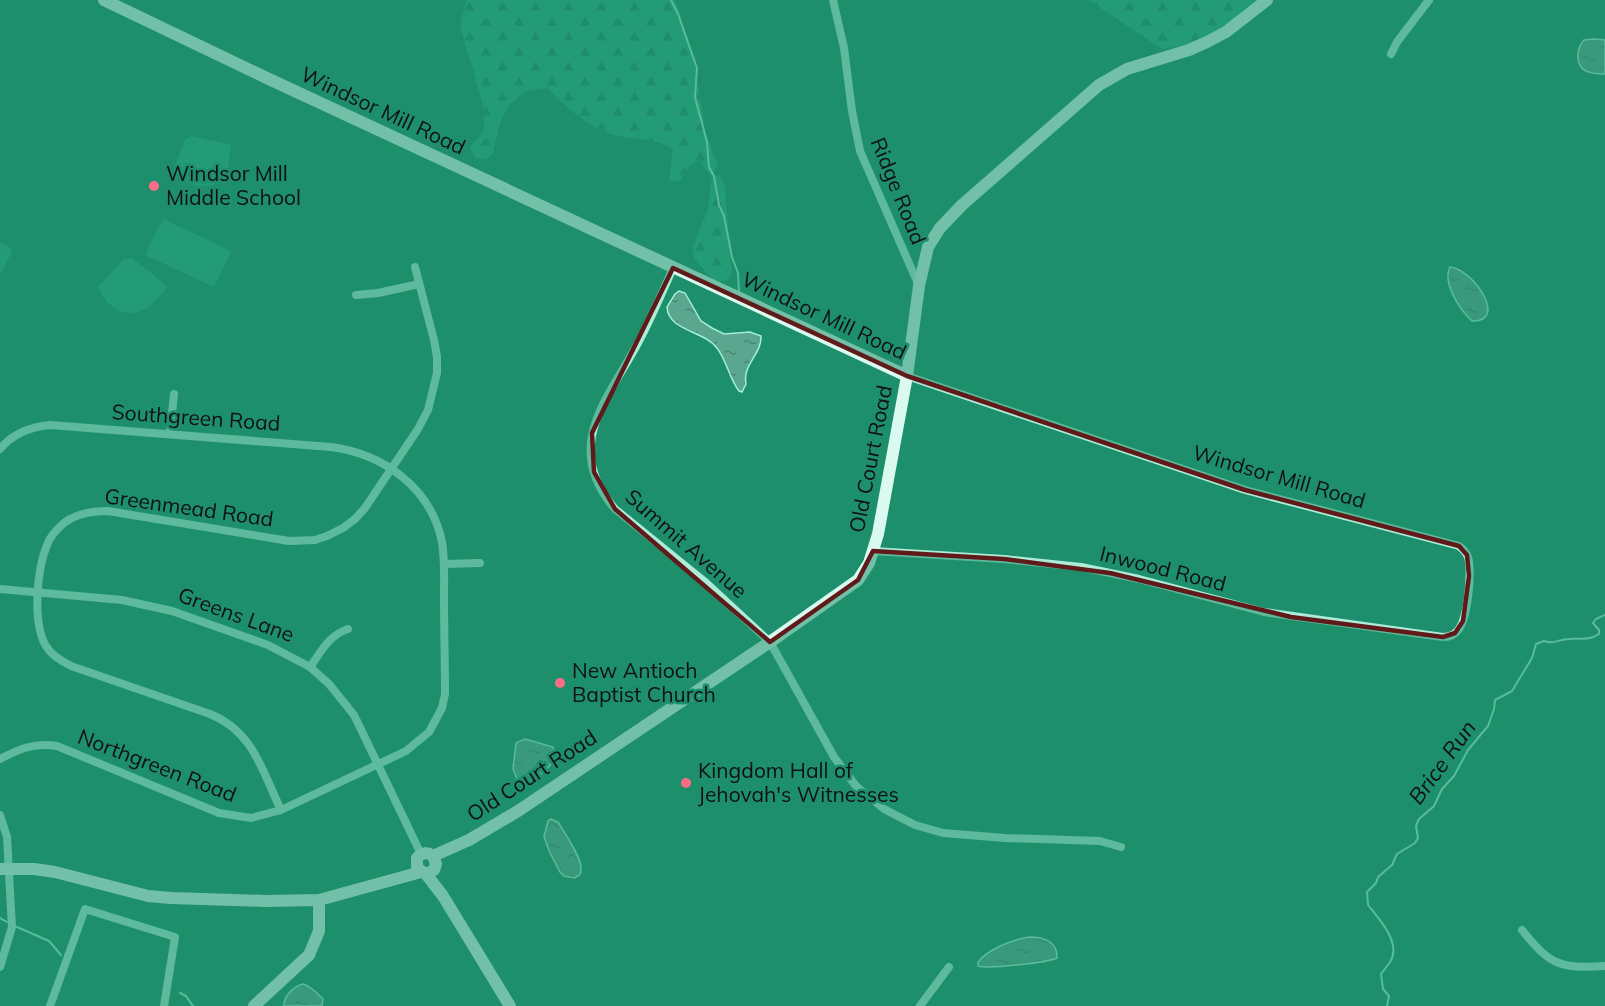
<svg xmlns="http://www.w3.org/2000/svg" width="1605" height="1006" font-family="Mulish,sans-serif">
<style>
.forest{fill:url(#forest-firs)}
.pitch{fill:#2baa81}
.water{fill:url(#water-ripples);stroke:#a1efd5;stroke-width:1.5}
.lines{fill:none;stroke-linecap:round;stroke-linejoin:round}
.stream{stroke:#a1efd5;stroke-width:2}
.street{stroke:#adedd8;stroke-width:8}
.secondary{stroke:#dafaf0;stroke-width:12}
.marked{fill:none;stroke:#601a1a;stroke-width:4.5;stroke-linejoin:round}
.poi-dot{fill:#fc6d84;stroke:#1e8f6c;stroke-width:2}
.labels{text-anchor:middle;stroke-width:5;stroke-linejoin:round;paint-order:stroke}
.street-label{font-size:21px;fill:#111;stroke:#1e8f6c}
.poi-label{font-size:21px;fill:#111;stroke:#1e8f6c;text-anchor:start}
.water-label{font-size:22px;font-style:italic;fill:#111;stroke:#1e8f6c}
</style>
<defs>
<pattern id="forest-firs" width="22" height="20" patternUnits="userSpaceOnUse" patternTransform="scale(1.5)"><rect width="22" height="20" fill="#2baa81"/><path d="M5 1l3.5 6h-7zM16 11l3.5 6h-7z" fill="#238968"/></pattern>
<pattern id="water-ripples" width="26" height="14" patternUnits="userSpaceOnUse" patternTransform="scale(1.5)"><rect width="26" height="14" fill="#5aa68f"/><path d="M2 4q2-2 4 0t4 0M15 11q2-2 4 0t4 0" fill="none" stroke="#498673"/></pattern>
</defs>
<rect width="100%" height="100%" fill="#1e8f6c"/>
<g class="forest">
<path d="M466 0H675L680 12 695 66 705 130 725 188 732 274 725 281H714L694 258 693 247 708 208 712 177 699 161 690 165 679 182 669 180 673 150C658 137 634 140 615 135 588 128 567 107 547 88L526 91 510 104 500 122 493 153 486 160 475 157 470 148 484 131V109L460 26Z"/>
<path d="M1088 0H1261C1248 15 1213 37 1194 42 1184 46 1172 47 1162 49Z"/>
</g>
<g class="pitch">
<path d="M192 136 231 145 228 167 221 182C202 191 188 185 172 172L185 140Z"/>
<polygon points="163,219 231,251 214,287 145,255"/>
<polygon points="0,242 13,250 0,275"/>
<path d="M132 258 167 286C147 319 116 325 98 287L124 259Z"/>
</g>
<g class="water">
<path d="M1594 39 1605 40V74C1590 74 1576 72 1578 53 1579 47 1580 45 1584 40Z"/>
<path d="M1450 267C1473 269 1509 322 1472 321 1460 310 1442 283 1450 267Z"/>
<path d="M679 291 685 293 701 321 712 328 724 334 750 332 761 336C762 354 742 365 746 384L742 392 739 391C729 378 727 361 717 348 705 331 668 331 667 307L675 294Z"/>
<path d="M525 739 553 747C560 763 539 777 526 782L517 779 513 769 516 743Z"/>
<path d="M551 819 558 822C564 832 583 859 581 870 581 875 579 875 575 878L564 876 560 872 550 853 544 837 548 821Z"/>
<path d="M1029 937C1043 937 1058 941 1057 958 1046 963 988 969 978 966V962C988 949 1012 940 1029 937Z"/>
<path d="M303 984C311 986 317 993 323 999L322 1006H284C283 997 294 986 303 984Z"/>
</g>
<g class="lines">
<g class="stream">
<polyline points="671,0 678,14 697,68 695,97 707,142 709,167 714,176 719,205 724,216 732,257 738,273 739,292"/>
<polyline points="0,918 7,922"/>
<polyline points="17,927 49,941 61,955"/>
<polyline points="180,993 186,996 193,1006"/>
<path d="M1387 1006 1389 996 1383 989 1381 974C1384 970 1387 966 1390 962 1402 943 1379 919 1368 905L1367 892 1376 883 1378 877 1392 865 1397 854 1415 843 1418 838 1416 826 1419 819 1434 806 1442 789 1454 776 1468 750 1488 726 1494 709 1495 700 1512 691 1532 658 1536 644 1544 641C1554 645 1558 639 1569 639 1580 638 1589 641 1599 634V630L1593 623 1596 619 1605 615"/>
</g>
<g class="street">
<polyline points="833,0 844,48 852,111 860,151 919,286"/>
<polyline points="1391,54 1397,42 1429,0"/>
<path d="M673 268C662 293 651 319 638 343 607 400 562 447 615 509L704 581 770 642 834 757 856 786 884 809 915 825 943 833 1005 838 1100 841 1121 847"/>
<polyline points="356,295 378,293 419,284"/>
<polyline points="170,434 174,394"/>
<path d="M0 449C13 433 30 427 50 425L331 447C384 454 431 488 442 542 445 560 444 579 444 597 444 629 445 662 445 694L442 708 429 732 406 751 281 810 251 818 219 813 57 746C35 742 19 749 0 759"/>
<path d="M873 551 1004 559 1081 567 1139 579 1264 612 1443 637C1449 637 1455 635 1459 629 1468 616 1472 572 1468 557 1466 552 1463 549 1459 546L1245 490 907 376"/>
<polyline points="444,564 480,563"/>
<polyline points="0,589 122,600 172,611 268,645 310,667 329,684 354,715 421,854"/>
<path d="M310 667C321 652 329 635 348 629"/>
<path d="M281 810C262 771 254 732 210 714L71 666C61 661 51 655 46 646 32 623 37 569 47 545 50 536 57 529 64 523 77 513 92 511 108 511L289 541 315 540 327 536 343 528 355 519 365 508 418 429 428 410 437 373V357L434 340 415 267"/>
<polyline points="0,815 7,837 12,927 0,967"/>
<path d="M1522 930C1550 965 1560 969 1605 966"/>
<polyline points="50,1006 85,909 175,937 164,1006"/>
<polyline points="920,1006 949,967"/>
</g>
<g class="secondary">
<polyline points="104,0 271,80 907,376"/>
<polyline points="433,856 469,840 518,811 770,642 858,580 869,563 878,534 907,376 919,286 928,247 940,228 962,205 1099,85 1127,69 1189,50 1207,42 1226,32 1267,0"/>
<polyline points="0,869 34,869 55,872 148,896 171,898 266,901 319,900 421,872"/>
<path d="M426 874 434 870 436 864 433 856C428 852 422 852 417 858V868L426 874 443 896 510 1006"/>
<polyline points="254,1006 309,955 319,931 319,900"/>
</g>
</g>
<path d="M0 0H1605V1006H0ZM673 268 907 376 1245 490 1459 546 1467 555 1469 576 1463 621 1455 633 1443 637 1291 617 1110 573 1004 559 873 551 858 580 770 642 615 509 594 472 592 433Z" fill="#1e8f6c" fill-opacity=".55" fill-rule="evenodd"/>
<path class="marked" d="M673 268 907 376 1245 490 1459 546 1467 555 1469 576 1463 621 1455 633 1443 637 1291 617 1110 573 1004 559 873 551 858 580 770 642 615 509 594 472 592 433Z"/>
<g class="poi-dot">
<circle cx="154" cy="186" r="6"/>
<circle cx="560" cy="683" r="6"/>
<circle cx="686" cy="783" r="6"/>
</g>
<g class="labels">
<g class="street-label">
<text transform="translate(383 111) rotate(25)" y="7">Windsor Mill Road</text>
<text transform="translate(898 191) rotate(68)" y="7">Ridge Road</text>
<text transform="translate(824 316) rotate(25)" y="7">Windsor Mill Road</text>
<text transform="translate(196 418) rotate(4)" y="7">Southgreen Road</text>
<text transform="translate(871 459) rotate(-79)" y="7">Old Court Road</text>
<text transform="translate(1279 477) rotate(16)" y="7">Windsor Mill Road</text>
<text transform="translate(189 508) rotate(8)" y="7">Greenmead Road</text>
<text transform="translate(686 544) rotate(41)" y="7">Summit Avenue</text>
<text transform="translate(1163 569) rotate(14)" y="7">Inwood Road</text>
<text transform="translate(236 615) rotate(20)" y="7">Greens Lane</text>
<text transform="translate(157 766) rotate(21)" y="7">Northgreen Road</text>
<text transform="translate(532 776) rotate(-33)" y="7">Old Court Road</text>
</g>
<g class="poi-label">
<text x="166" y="181">Windsor Mill<tspan x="166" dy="24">Middle School</tspan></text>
<text x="572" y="678">New Antioch<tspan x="572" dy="24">Baptist Church</tspan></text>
<text x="698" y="778">Kingdom Hall of<tspan x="698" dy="24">Jehovah's Witnesses</tspan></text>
</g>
<g class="water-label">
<text transform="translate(1442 762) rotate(-54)" y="8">Brice Run</text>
</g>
</g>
</svg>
